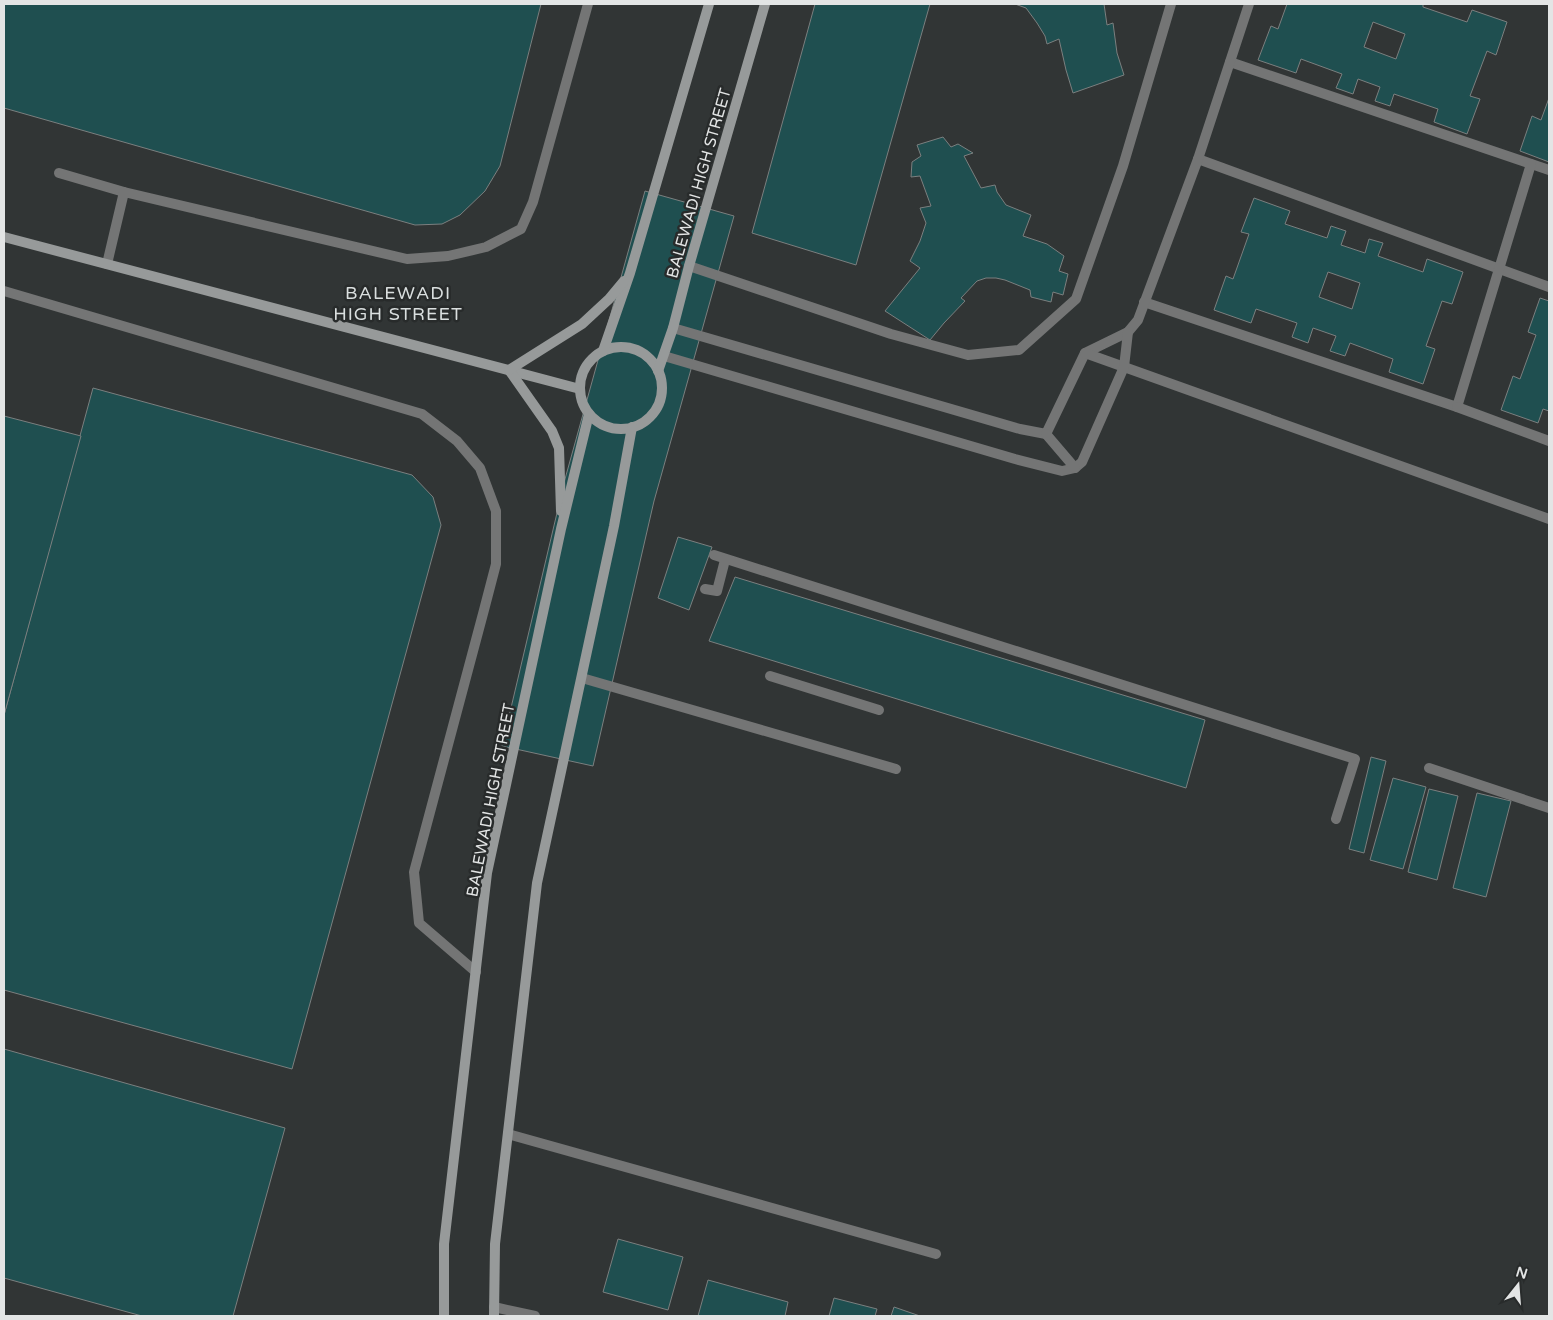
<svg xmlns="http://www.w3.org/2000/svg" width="1553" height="1320" font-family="'Varela Round',sans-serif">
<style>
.building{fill:#1f4f50;stroke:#7b7f7f;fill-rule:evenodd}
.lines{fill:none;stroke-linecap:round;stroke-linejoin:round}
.lane{stroke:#747575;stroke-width:10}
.street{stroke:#747575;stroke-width:10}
.secondary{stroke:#979a9a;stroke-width:10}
.labels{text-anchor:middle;stroke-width:5;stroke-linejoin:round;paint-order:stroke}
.street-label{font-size:16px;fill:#e3e5e5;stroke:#282b2b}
.neighbourhood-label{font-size:18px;letter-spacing:1px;fill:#dadfdf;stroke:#282b2b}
</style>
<rect width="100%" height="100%" fill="#313535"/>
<g class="building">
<polygon points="4,4 541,4 500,166 485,191 460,215 442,224 415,225 4,108"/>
<polygon points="815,4 930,4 856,265 752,233"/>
<polygon points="1015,4 1104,4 1107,25 1113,23 1117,53 1124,75 1073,93 1066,70 1059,39 1047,44 1045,36 1037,23 1026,8"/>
<path d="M1287 4H1423V7L1467 22 1472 10 1507 22 1496 55 1487 51 1470 96 1480 99 1467 134 1434 122 1438 109 1394 94 1390 106 1375 101 1380 87 1358 79 1353 94 1336 88 1342 74 1301 59 1296 73 1258 60 1271 26 1278 29ZM1373 22 1405 34 1396 59 1364 47Z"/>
<polygon points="1549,98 1549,162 1520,151 1532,116 1541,120"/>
<polygon points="943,137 951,147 958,144 973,153 964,156 981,188 995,185 997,192 1006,205 1031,215 1023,236 1047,244 1064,256 1059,271 1068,274 1063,295 1053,292 1051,302 1031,297 1030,290 1005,280 996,278 986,278 977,281 961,298 965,301 944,323 930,340 885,311 920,268 910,261 920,241 926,223 920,208 931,206 920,176 911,177 912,162 921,156 917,145"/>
<polygon points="645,191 734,216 654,501 593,766 502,746 565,479"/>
<path d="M1254 198 1290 211 1285 224 1327 238 1331 226 1346 231 1341 245 1365 253 1369 239 1383 243 1378 256 1423 272 1427 259 1463 272 1452 304 1442 301 1426 346 1435 349 1423 384 1389 372 1393 359 1350 343 1345 356 1330 351 1336 336 1313 328 1308 343 1292 337 1297 323 1256 309 1251 323 1214 310 1226 276 1233 279 1249 234 1241 232ZM1328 272 1360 283 1352 309 1319 297Z"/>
<polygon points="1540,298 1549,301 1549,411 1543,409 1538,423 1501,410 1513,376 1520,379 1536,335 1528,332"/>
<polygon points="93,388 412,475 433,497 441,525 292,1069 4,990 4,715"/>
<polygon points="4,416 81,436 4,715"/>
<polygon points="678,537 712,547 689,610 658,598"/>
<polygon points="735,577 1205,720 1186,788 709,641"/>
<polygon points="1371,757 1386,761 1364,853 1349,849"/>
<polygon points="1393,778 1426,787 1403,869 1370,860"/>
<polygon points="1429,789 1458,796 1437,880 1408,872"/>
<polygon points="1477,793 1511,801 1486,897 1453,888"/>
<polygon points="4,1049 285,1128 233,1316 142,1316 4,1278"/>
<polygon points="618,1239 683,1257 668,1310 603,1292"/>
<polygon points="708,1280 788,1302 785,1316 698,1316"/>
<polygon points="834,1298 877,1309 875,1316 829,1316"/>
<polygon points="894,1307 920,1316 891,1316"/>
</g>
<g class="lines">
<g class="lane">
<polyline points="59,173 124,192"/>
<polyline points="107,264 124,192 407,259 448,256 486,247 521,229 533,202 588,4"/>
<polyline points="689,266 891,334 968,355 1019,350 1076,299 1123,166 1171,4"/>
<polyline points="4,291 422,414 457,441 480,468 496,511 496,564 484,610 414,872 419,923 476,972"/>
<polyline points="714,555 1355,759 1336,819"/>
<polyline points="705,589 717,591 725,560"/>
<polyline points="770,676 879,710"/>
<polyline points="508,1134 936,1254"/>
</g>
<g class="street">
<polyline points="1230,62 1549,170"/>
<polyline points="1198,159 1549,287"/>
<polyline points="1144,302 1457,407 1531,164"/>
<polyline points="673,328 1020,429 1046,434 1085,353 1128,332 1138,320 1198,159 1249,4"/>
<polyline points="1085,353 1549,519"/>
<polyline points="664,356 1015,459 1062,471 1075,468 1082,462 1124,367 1128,332"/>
<polyline points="1457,407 1549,441"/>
<polyline points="1046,434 1075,468"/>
<polyline points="582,678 896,769"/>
<polyline points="1429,768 1549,808"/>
<polyline points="494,1307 535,1316"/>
</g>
<g class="secondary">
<polyline points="4,237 580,389"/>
<circle cx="621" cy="388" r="41"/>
<polyline points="603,351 630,273 709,4"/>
<polyline points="509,370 552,431 559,448 561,511"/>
<polyline points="509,370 582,324 609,299 624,281"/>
<polyline points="658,371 673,328 689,266 765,4"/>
<polyline points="444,1316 444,1244 487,873 561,529 589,414"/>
<polyline points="494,1316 495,1244 537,883 614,526 632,427"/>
</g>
</g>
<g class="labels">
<g class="street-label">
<text transform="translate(698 183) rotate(-74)" y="6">BALEWADI HIGH STREET</text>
<text transform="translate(490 800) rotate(-79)" y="6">BALEWADI HIGH STREET</text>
</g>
<g class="neighbourhood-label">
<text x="398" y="299">BALEWADI<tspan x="398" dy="21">HIGH STREET</tspan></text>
</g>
</g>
<rect width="1553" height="1320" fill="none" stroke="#e3e5e5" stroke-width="10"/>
<g transform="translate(1518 1285) rotate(17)" stroke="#282b2b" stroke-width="4" paint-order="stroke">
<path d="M0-4L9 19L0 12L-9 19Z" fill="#e3e5e5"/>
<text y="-8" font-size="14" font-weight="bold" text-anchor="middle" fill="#e3e5e5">N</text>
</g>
</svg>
